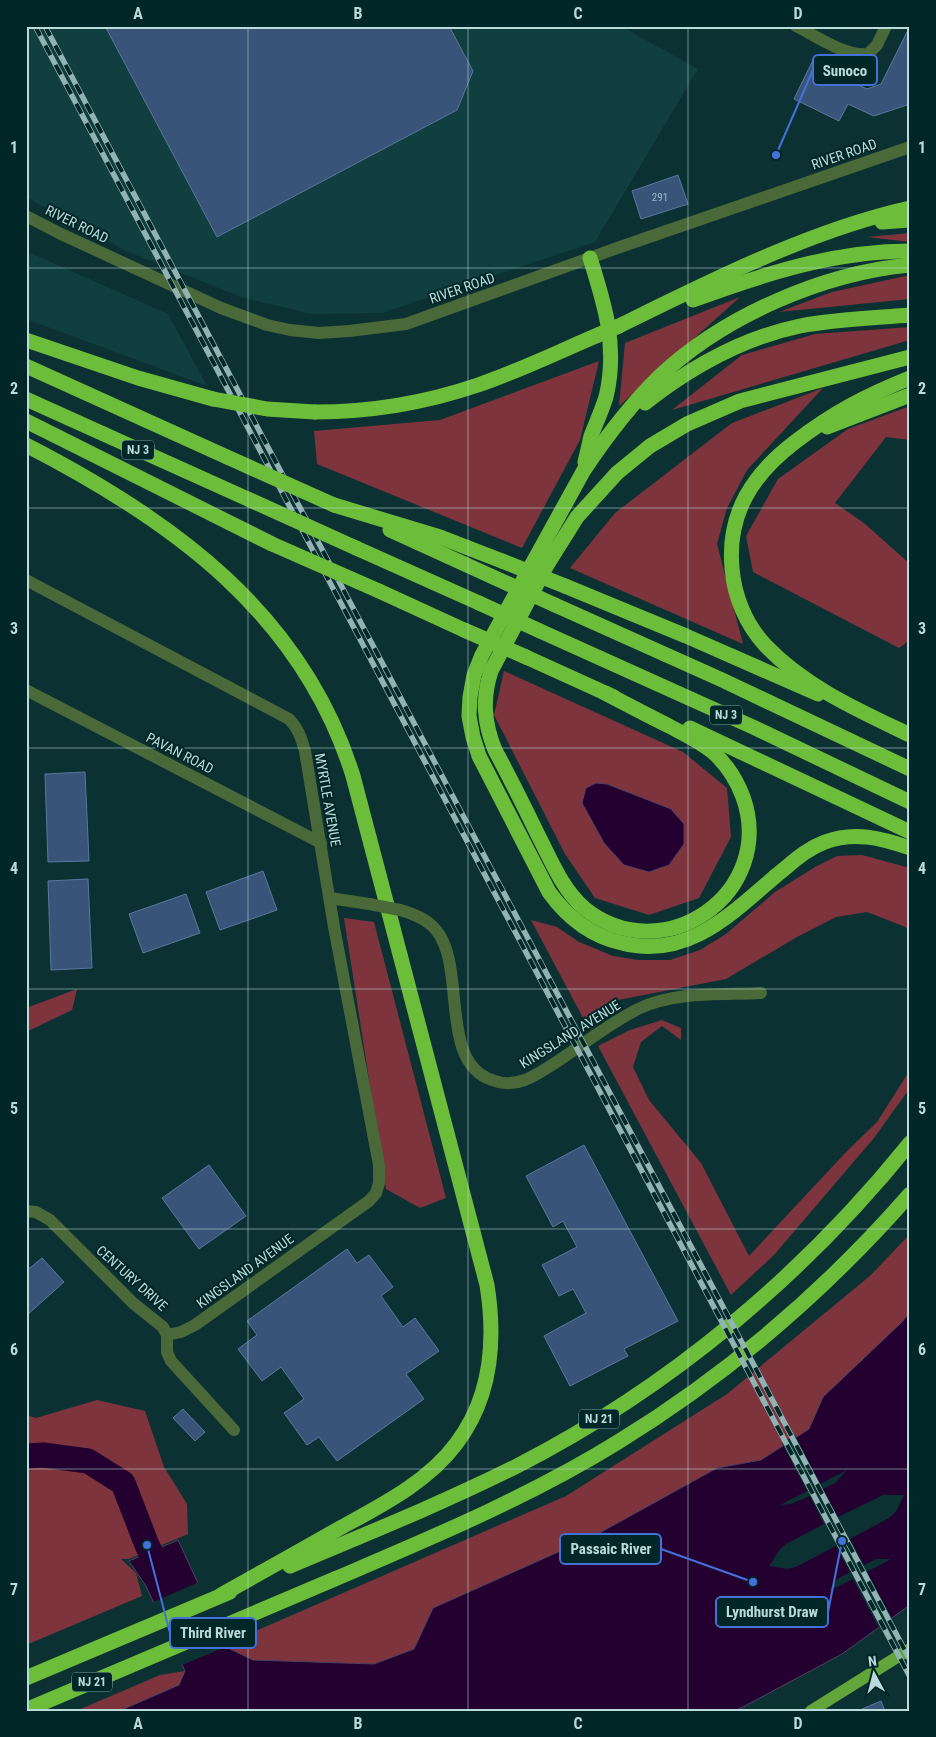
<svg xmlns="http://www.w3.org/2000/svg" width="936" height="1737" font-family="'Roboto Condensed',sans-serif">
<style>
.built{fill:#113e3e}
.green{fill:#7e343c;fill-rule:evenodd}
.water{fill:#23002f;stroke:#514263}
.pier{fill:#0c3132}
.lines{fill:none;stroke-linecap:round;stroke-linejoin:round}
.river{stroke:#23002f;stroke-width:25}
.building{fill:#395479;stroke:#5a779e}
.minor{stroke:#496939;stroke-width:12}
.tertiary{stroke:#496939;stroke-width:12}
.primary{stroke:#62a53b;stroke-width:12}
.motorway{stroke:#6cbd39;stroke-width:15}
.rail-casing{stroke:#92b3b3;stroke-width:5.5}
.rail{stroke:#012728;stroke-width:4;stroke-dasharray:11;stroke-linecap:butt}
.minor-bridge{stroke:#496939;stroke-width:12}
.motorway-bridge{stroke:#6cbd39;stroke-width:15}
.grid{fill:none;stroke:#bbdbdb;stroke-width:1;stroke-opacity:0.55}
.labels{text-anchor:middle;stroke-width:4;stroke-linejoin:round;paint-order:stroke}
.number-label{font-size:11px;fill:#9ab9c2}
.shield{fill:#012728;stroke:#83a5a5;stroke-width:1}
.shield-label{font-size:12px;font-weight:bold;fill:#bbdbdb}
.street-label{font-size:14px;fill:#bbdbdb;stroke:#012728}
.leader{fill:none;stroke:#4471d9;stroke-width:2}
.callout-dot{fill:#4471d9;stroke:#012728;stroke-width:2}
.callout{fill:#012728;stroke:#4471d9;stroke-width:2}
.callout-label{font-size:15px;text-anchor:middle;font-weight:bold;fill:#bbdbdb}
.neatline{fill:none;stroke:#bbdbdb;stroke-width:2}
.grid-label{font-size:16px;text-anchor:middle;font-weight:bold;fill:#bbdbdb}
</style>
<rect width="100%" height="100%" fill="#0c3132"/>
<g class="built">
<polygon points="26,26 621,26 698,69 595,242 382,313 311,314 241,297 126,251 26,197"/>
<polygon points="26,251 168,314 207,386 26,319"/>
</g>
<g class="green">
<polygon points="910,233 910,242 867,237"/>
<polygon points="910,275 910,299 779,312 832,292"/>
<polygon points="740,297 619,406 625,343"/>
<polygon points="910,327 910,340 672,410 742,355 815,334"/>
<polygon points="599,361 580,440 522,548 317,464 314,431 440,420"/>
<polygon points="823,388 747,470 727,508 717,544 743,644 570,568 615,513 732,423"/>
<polygon points="910,406 910,440 886,437 835,503 864,523 910,564 910,640 899,648 753,572 746,536 778,479 848,429"/>
<path d="M504 671 683 752 727 788 731 837 699 898 649 915 595 898 565 854 494 715ZM684 824V844L669 865Z"/>
<polygon points="862,855 910,868 910,930 903,926 867,912 836,917 797,937 726,979 613,1001 590,1031 531,920 557,927 579,942 613,956 638,960 670,960 700,950 726,934 775,892 815,867 837,856"/>
<polygon points="344,918 374,922 446,1198 420,1208 386,1189"/>
<polygon points="77,989 72,1010 26,1032 26,1008"/>
<polygon points="662,1020 681,1028 681,1040 662,1026 641,1042 633,1067 649,1100 701,1163 749,1256 847,1151 877,1122 910,1070 910,1088 874,1138 774,1255 731,1295 598,1046 630,1030"/>
<polygon points="910,1234 910,1312 902,1322 823,1397 809,1429 761,1460 717,1468 594,1536 433,1608 414,1649 374,1664 253,1660 228,1648 244,1636 566,1496 727,1394 871,1275"/>
<polygon points="97,1400 145,1411 164,1467 187,1504 188,1534 129,1559 121,1559 136,1573 142,1596 26,1645 26,1415 36,1418"/>
<polygon points="185,1671 179,1685 119,1711 76,1711 160,1675"/>
</g>
<g class="water">
<polygon points="596,783 607,784 671,809 684,824 684,844 669,865 649,872 624,865 604,843 582,803 586,788"/>
<polygon points="910,1312 910,1605 842,1654 743,1707 734,1711 119,1711 179,1685 185,1671 146,1586 129,1561 178,1540 228,1648 253,1660 374,1664 414,1649 433,1608 594,1536 717,1468 761,1460 809,1429 823,1397 902,1322"/>
</g>
<g class="pier">
<polygon points="795,1435 820,1484 847,1470 835,1483 823,1489 838,1517 883,1495 904,1495 896,1512 889,1518 850,1539 864,1565 876,1559 891,1559 867,1572 893,1620 880,1630 853,1579 829,1591 837,1579 850,1572 836,1546 796,1567 787,1569 769,1566 780,1549 786,1544 824,1524 810,1496 791,1504 780,1505 807,1491 782,1443"/>
<polygon points="199,1582 230,1645 180,1666 151,1603"/>
</g>
<g class="lines">
<polyline class="river" points="26,1456 43,1455 88,1461 123,1483 147,1545 165,1581"/>
</g>
<g class="building">
<polygon points="105,26 449,26 473,71 457,110 217,237"/>
<polygon points="910,26 910,104 874,116 848,104 839,121 794,99 812,62 867,89 881,84"/>
<polygon points="678,175 688,204 641,219 632,191"/>
<polygon points="85,772 89,861 48,862 45,774"/>
<polygon points="263,871 277,910 220,930 206,892"/>
<polygon points="88,879 92,968 51,970 48,881"/>
<polygon points="186,894 200,933 143,953 129,914"/>
<polygon points="584,1145 678,1321 624,1349 628,1356 570,1386 544,1336 586,1313 573,1289 559,1296 542,1265 577,1247 563,1221 553,1227 526,1176"/>
<polygon points="209,1165 246,1216 199,1249 162,1198"/>
<polygon points="347,1249 357,1263 369,1255 393,1287 381,1296 403,1327 415,1318 439,1351 406,1374 424,1399 337,1461 319,1437 307,1445 284,1413 304,1399 281,1367 262,1381 238,1349 257,1335 247,1321"/>
<polygon points="42,1258 64,1282 26,1316 26,1271"/>
<polygon points="183,1409 205,1432 195,1441 173,1418"/>
<polygon points="881,1701 885,1711 862,1711 862,1709"/>
</g>
<g class="lines">
<g class="minor">
<path d="M796 26C816 36 846 57 868 54L877 45 886 26"/>
<path d="M26 580 289 719C299 729 301 738 305 751L334 927 379 1165V1183L376 1193 369 1201 195 1325 181 1332 167 1335"/>
<polyline points="26,690 321,843"/>
<polyline points="330,898 369,904"/>
<path d="M400 910C414 914 427 919 436 930 467 967 438 1062 492 1080 502 1084 514 1084 525 1080 537 1075 547 1068 558 1061 584 1044 610 1023 638 1009 675 991 721 995 761 993"/>
<polyline points="26,1211 36,1212 50,1220 133,1303 163,1327 167,1335 167,1352 171,1361 234,1430"/>
</g>
<polyline class="tertiary" points="26,216 61,234 221,308 267,325 290,330 319,333 349,331 406,324 623,246 910,147"/>
<polyline class="primary" points="811,1711 910,1649"/>
<g class="motorway">
<polyline points="882,222 910,220"/>
<path d="M910 265C823 273 724 316 660 376 631 404 606 437 584 470L482 655 474 675 470 697 469 716 473 737 479 756 549 892C567 917 591 936 622 943 688 960 732 913 778 874 793 862 806 849 825 842 854 831 881 838 910 848"/>
<path d="M693 300C764 274 834 251 910 251"/>
<path d="M619 326C710 281 811 230 910 208"/>
<polyline points="26,340 138,378 213,399"/>
<polyline points="26,366 227,457"/>
<path d="M910 378C865 396 833 413 795 442 753 474 727 513 732 568 734 596 746 625 766 646 805 687 860 711 910 735"/>
<polyline points="26,399 250,500"/>
<path d="M645 403C691 367 742 338 800 326 836 319 873 318 910 315"/>
<path d="M315 412C370 412 425 403 478 385 519 371 558 352 598 335"/>
<polyline points="26,421 272,544"/>
<polyline points="827,427 910,395"/>
<path d="M26 445C172 520 302 613 353 776L487 1285C496 1341 492 1397 456 1444 428 1482 380 1506 340 1528 300 1551 260 1573 221 1595"/>
<path d="M585 462C587 454 589 445 591 436 596 423 602 410 606 397 618 347 605 305 590 258"/>
<polyline points="334,505 440,537 502,561"/>
<polyline points="390,530 493,577"/>
<polyline points="356,548 479,603"/>
<polyline points="565,586 686,636 818,694"/>
<polyline points="379,591 464,630"/>
<polyline points="555,605 720,679 910,769"/>
<polyline points="540,631 753,727 910,802"/>
<polyline points="526,657 614,697"/>
<path d="M605 693C626 704 647 715 669 726 684 734 701 742 714 753 727 765 737 781 743 797 777 893 663 972 584 908 562 889 551 860 538 835 524 806 510 778 495 750 484 723 482 699 491 671L547 565 577 517 617 473 650 446 687 424 740 401 910 357"/>
<polyline points="690,728 910,832"/>
<path d="M290 1566C366 1534 443 1503 517 1466 669 1388 803 1276 910 1143"/>
<polyline points="26,1678 230,1592"/>
<path d="M26 1710C130 1666 234 1622 337 1578 433 1537 529 1497 618 1442 727 1375 826 1290 910 1194"/>
</g>
<g class="rail-casing">
<g id="rail">
<polyline points="35,26 910,1677"/>
<polyline points="45,26 910,1660"/>
</g>
</g>
<use href="#rail" class="rail"/>
<polyline class="minor-bridge" points="369,904 400,910"/>
<g class="motorway-bridge">
<polyline points="598,335 619,326"/>
<polyline points="213,399 267,409 315,412"/>
<polyline points="227,457 334,505"/>
<polyline points="250,500 356,548"/>
<polyline points="272,544 379,591"/>
<polyline points="502,561 565,586"/>
<polyline points="493,577 555,605"/>
<polyline points="479,603 540,631"/>
<polyline points="464,630 526,657"/>
</g>
</g>
<path class="grid" d="M248 26V1711M468 26V1711M688 26V1711M26 268H910M26 508H910M26 748H910M26 989H910M26 1229H910M26 1469H910"/>
<g class="labels">
<g class="number-label">
<text x="660" y="201">291</text>
</g>
<g class="shield">
<rect x="122" y="440.5" width="32" height="19" rx="4"/>
<rect x="710" y="705.5" width="32" height="19" rx="4"/>
<rect x="579" y="1409.5" width="40" height="19" rx="4"/>
<rect x="72" y="1672.5" width="40" height="19" rx="4"/>
</g>
<g class="shield-label">
<text x="138" y="454">NJ 3</text>
<text x="726" y="719">NJ 3</text>
<text x="599" y="1423">NJ 21</text>
<text x="92" y="1686">NJ 21</text>
</g>
<g class="street-label">
<text transform="translate(844 154) rotate(-19)" y="5">RIVER ROAD</text>
<text transform="translate(77 224) rotate(26)" y="5">RIVER ROAD</text>
<text transform="translate(462 288) rotate(-19)" y="5">RIVER ROAD</text>
<text transform="translate(180 753) rotate(27)" y="5">PAVAN ROAD</text>
<text transform="translate(328 800) rotate(80)" y="5">MYRTLE AVENUE</text>
<text transform="translate(570 1034) rotate(-32)" y="5">KINGSLAND AVENUE</text>
<text transform="translate(245 1271) rotate(-36)" y="5">KINGSLAND AVENUE</text>
<text transform="translate(132 1278) rotate(42)" y="5">CENTURY DRIVE</text>
</g>
</g>
<path class="leader" d="M776 155L813 70M753 1582L661 1549M842 1541L828 1612M147 1545L170 1633"/>
<g class="callout-dot">
<circle cx="776" cy="155" r="5"/>
<circle cx="753" cy="1582" r="5"/>
<circle cx="842" cy="1541" r="5"/>
<circle cx="147" cy="1545" r="5"/>
</g>
<g class="callout">
<rect x="813" y="55" width="64" height="30" rx="5"/>
<rect x="560" y="1534" width="101" height="30" rx="5"/>
<rect x="716" y="1597" width="112" height="30" rx="5"/>
<rect x="170" y="1618" width="86" height="30" rx="5"/>
</g>
<g class="callout-label">
<text x="845" y="76">Sunoco</text>
<text x="611" y="1554">Passaic River</text>
<text x="772" y="1617">Lyndhurst Draw</text>
<text x="213" y="1638">Third River</text>
</g>
<rect width="936" height="1737" fill="none" stroke="#012728" stroke-width="55"/>
<g transform="translate(874 1674) rotate(353)" stroke="#012728" stroke-width="4" paint-order="stroke">
<path d="M0-4L9 19L0 12L-9 19Z" fill="#bbdbdb"/>
<text y="-8" font-size="14" font-weight="bold" text-anchor="middle" fill="#bbdbdb">N</text>
</g>
<rect x="28" y="28" width="880" height="1682" class="neatline"/>
<g class="grid-label">
<text x="138" y="19">A</text>
<text x="358" y="19">B</text>
<text x="578" y="19">C</text>
<text x="798" y="19">D</text>
<text x="14" y="153">1</text>
<text x="922" y="153">1</text>
<text x="14" y="394">2</text>
<text x="922" y="394">2</text>
<text x="14" y="634">3</text>
<text x="922" y="634">3</text>
<text x="14" y="874">4</text>
<text x="922" y="874">4</text>
<text x="14" y="1114">5</text>
<text x="922" y="1114">5</text>
<text x="14" y="1355">6</text>
<text x="922" y="1355">6</text>
<text x="14" y="1595">7</text>
<text x="922" y="1595">7</text>
<text x="138" y="1729">A</text>
<text x="358" y="1729">B</text>
<text x="578" y="1729">C</text>
<text x="798" y="1729">D</text>
</g>
</svg>
